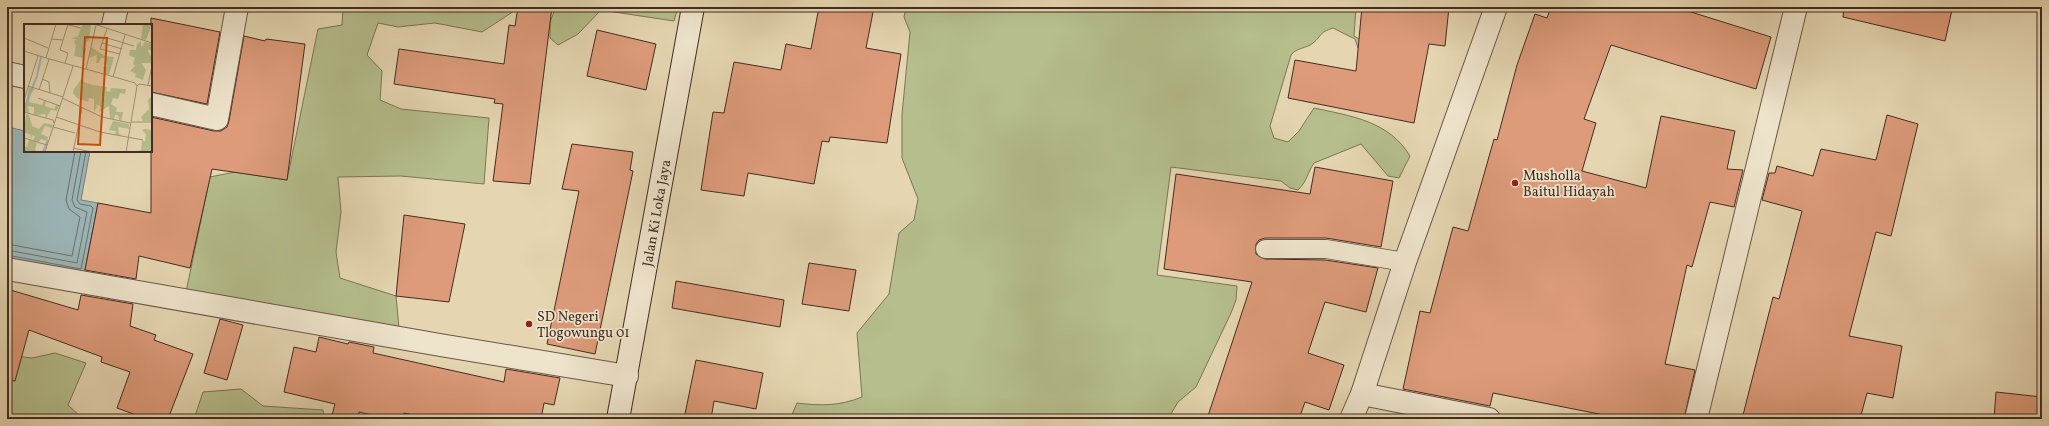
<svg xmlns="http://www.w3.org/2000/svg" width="2049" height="426" font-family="Vollkorn,serif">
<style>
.green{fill:#b5be8c;stroke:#7c7557}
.water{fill:#9bb6b7;stroke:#787f7b}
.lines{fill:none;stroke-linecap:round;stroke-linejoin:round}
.shore{stroke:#6f716c;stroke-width:1}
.building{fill:#dd9b7a;stroke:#432c22}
.lane-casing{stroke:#6c5646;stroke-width:20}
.street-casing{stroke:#6c5646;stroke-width:24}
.secondary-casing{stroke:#432c22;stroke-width:24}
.lane{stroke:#eee4cc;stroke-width:18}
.street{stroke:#eee4cc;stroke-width:22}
.secondary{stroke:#eee4cc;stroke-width:22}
.poi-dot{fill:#8f2418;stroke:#eee4cc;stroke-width:1.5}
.labels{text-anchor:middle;stroke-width:3.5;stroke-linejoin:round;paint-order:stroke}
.poi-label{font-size:14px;fill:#432c22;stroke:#eee4cc;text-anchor:start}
.street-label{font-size:14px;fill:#432c22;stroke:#eee4cc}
.inset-river{fill:none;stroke:#9bb6b7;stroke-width:2}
.inset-road{fill:none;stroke:#a49278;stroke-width:1}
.view{fill:#c75010;fill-opacity:0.15;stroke:#c75010;stroke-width:2}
.inset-edge{fill:none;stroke:#432c22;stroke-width:2}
</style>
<rect width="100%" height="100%" fill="#e5d6b1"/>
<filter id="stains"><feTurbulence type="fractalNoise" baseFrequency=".005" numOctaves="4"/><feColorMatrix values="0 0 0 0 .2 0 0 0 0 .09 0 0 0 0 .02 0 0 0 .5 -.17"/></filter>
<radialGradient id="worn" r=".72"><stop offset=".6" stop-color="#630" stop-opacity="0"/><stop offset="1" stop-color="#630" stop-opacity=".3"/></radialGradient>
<g class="green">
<polygon points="343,7 514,7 514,11 482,32 435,23 398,27 378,23 367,55 382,71 380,100 401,109 489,118 484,184 401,176 338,177 341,212 336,252 340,278 396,296 399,328 186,292 210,177 235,172 287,180 318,29 342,25"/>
<polygon points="556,7 678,7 674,21 601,10 578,34 558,45 550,38 550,22"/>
<path d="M906 7H1356L1354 36 1363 41 1358 48 1355 39 1333 28C1318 33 1323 35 1313 43 1306 49 1297 47 1291 55L1270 126 1274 138 1288 142 1299 131 1314 108C1351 116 1389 121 1410 156L1399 178 1388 176 1361 144 1314 163C1307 173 1308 180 1298 190L1290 188 1281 181 1171 167 1157 275 1237 286 1236 300 1231 313 1196 387 1178 402 1168 419H790L797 403C820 406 840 406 862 397L857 333 889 294 899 233 914 220 918 199 902 158V114L910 32 904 17Z"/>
<polygon points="55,353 86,363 68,405 83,419 7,419 7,355 32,358"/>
<polygon points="241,389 263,406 323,410 324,419 194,419 203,392"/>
</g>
<polygon class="water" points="12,128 25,131 25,151 90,151 81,200 98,203 84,274 7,259 7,156"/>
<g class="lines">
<g class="shore">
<polyline points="7,244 72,256 80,217 69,209 66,200 75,151"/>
<polyline points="7,250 77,263 87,212 75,207 72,200 81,151"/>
<polyline points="7,255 81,269 93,208 91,206 80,204 77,200 86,151"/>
</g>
</g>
<g class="building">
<polygon points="518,7 552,7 530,184 493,181 503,104 494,103 495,99 394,84 399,49 504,64 509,25 515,26"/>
<polygon points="819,7 874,7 866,48 901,54 887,143 830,137 829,142 822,141 814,184 748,173 744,196 701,190 713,112 724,113 734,62 781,70 786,44 811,49"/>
<polygon points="1362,7 1449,7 1445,46 1429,44 1414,123 1288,98 1295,60 1356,71"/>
<polygon points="1551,7 1675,7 1771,37 1756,89 1611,45 1584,119 1596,123 1582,171 1646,188 1661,116 1735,131 1727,169 1743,170 1734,207 1710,202 1692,267 1687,265 1665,364 1695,370 1684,419 1624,419 1493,393 1490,406 1403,389 1420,311 1430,313 1453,227 1468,231 1494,139 1497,140 1517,65 1535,14 1547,18"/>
<polygon points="1844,7 1938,7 1952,10 1945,41 1843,17"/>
<polygon points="151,18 220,32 207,104 151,92"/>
<polygon points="597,30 656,44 646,90 587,76"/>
<polygon points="244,36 265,41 266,39 305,44 287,180 212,169 190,268 139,256 136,279 85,270 98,203 151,213 151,117 214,131 221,131 227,127 229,121"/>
<polygon points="1887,115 1918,124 1891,236 1876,232 1849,336 1902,346 1893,398 1867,393 1860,419 1742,419 1773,297 1779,299 1802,211 1762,200 1769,173 1775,173 1777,166 1813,176 1821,149 1876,160"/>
<polygon points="572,144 633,152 630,170 633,171 595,354 547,344 579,191 562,189"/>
<polygon points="1315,167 1393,181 1381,247 1326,238 1265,238 1259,240 1256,244 1256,254 1265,259 1325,260 1378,268 1366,312 1325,302 1308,353 1344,365 1329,410 1305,402 1299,419 1207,419 1252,282 1164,269 1176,174 1310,194"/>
<polygon points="404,215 465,224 449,302 396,296"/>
<polygon points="809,263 856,270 849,311 802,304"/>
<polygon points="676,281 784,300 780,327 672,308"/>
<polygon points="7,289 78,310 81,295 133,304 130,326 156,335 154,340 193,354 168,419 147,419 117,408 130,372 101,362 102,357 29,330 15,381 7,380"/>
<polygon points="220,319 243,325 227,380 204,373"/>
<polygon points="319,337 348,344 349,342 374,347 373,353 504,382 506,369 560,378 554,405 544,403 541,419 430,419 404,413 403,419 389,419 359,412 358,419 331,419 335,404 284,392 294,347 316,352"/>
<polygon points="696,360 763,373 756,409 714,401 711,419 684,419"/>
<polygon points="1996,392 2042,397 2042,419 1994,419"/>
<polygon points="1398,414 1424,419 1397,419"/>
</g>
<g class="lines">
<g class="lane-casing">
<polyline id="lane" points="1265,249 1326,249 1405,262"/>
</g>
<g class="street-casing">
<g id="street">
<polyline points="113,25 117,7"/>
<polyline points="7,73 25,77"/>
<polyline points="151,104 217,119 237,7"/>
<polyline points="7,269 440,345 627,376"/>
<polyline points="1362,394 1489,419"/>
<polyline points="1351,419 1362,394 1405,262 1496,7"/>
<polyline points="1696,419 1796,7"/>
</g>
</g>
<g class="secondary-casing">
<polyline id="secondary" points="618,419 693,7"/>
</g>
<use href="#lane" class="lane"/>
<use href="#street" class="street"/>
<use href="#secondary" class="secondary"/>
</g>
<g class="poi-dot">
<circle cx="1515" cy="183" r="4"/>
<circle cx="529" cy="324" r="4"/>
</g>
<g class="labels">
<g class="poi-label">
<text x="1523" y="180">Musholla<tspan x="1523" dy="16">Baitul Hidayah</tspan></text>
<text x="537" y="321">SD Negeri<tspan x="537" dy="16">Tlogowungu 01</tspan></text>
</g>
<g class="street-label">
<text transform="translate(656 213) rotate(-80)" y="5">Jalan Ki Loka Jaya</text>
</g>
</g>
<g transform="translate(24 24)">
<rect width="128" height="128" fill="#e5d6b1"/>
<path d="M59 0 67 1 65 16 59 21 62 25 59 34 50 32 52 22 50 17 53 15H47L54 12ZM119 0H128L122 16 117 15ZM117 17V24L121 18 128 20V26H124V28L128 33V39H117L122 46 119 56 111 53 112 50 106 47 111 42 109 40 111 34 105 31 106 26H112L113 20ZM67 23 81 32 90 33 85 51 80 49 79 43 84 42 80 39 81 34H77L75 39H72L73 31 65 34ZM58 54 60 58 69 61 83 63 82 67 86 68 87 64 102 65 101 70 96 69 94 75 89 74 87 80 93 84 92 88H99L97 97 95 96 94 91H91L90 95 86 94 85 82 75 88 77 83 72 80 73 83 70 87V75L65 74 64 78 53 74 49 69 50 65ZM5 63 11 65 7 69 5 78 18 81 20 76 22 77 21 82 30 85 32 81 35 82 33 87 27 86 22 94 21 90 10 91V83L4 82 5 89 0 88ZM128 72V97H119L117 93 125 85 124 76ZM2 90 5 91 8 102 15 105 20 99 29 101 28 104 21 102 17 110 24 113 23 117 17 115 15 118 9 117 11 112 8 111 7 115 6 110 0 109ZM89 97 105 100V105L94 103 95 110 99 111H91L92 107 85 106ZM121 105 128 106V127H113L117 126 118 117H121L122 110 118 106ZM5 116 13 119 11 125 13 128H0V122L3 123Z" fill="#b5be8c"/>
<path class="inset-river" d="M0 85 13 52 17 33M19 128 24 116"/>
<path class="inset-road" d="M32 0 22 34 94 54 111 59 113 62M41 0 57 4M70 0 128 19M83 5 80 13 110 22M80 13 76 25 96 30M0 14 24 24M27 15 39 16M78 19 98 25M0 27 22 34M41 39 44 29 36 26 44 0M62 45 72 1M89 53 101 11M18 55 25 58 26 69M124 61 128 42M4 62 39 73M113 62 115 60 128 62M15 66 25 35M14 74 36 82M38 74 78 93 106 99M0 76 14 32M0 88 29 96 30 99M32 93 76 108 119 116M107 98H128M29 103 51 109M0 114 23 121M49 124 68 128M21 128 49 42M49 128 58 84M102 128 113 62"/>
<path class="view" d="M61 13 83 14 76 121 54 120Z"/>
<rect width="128" height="128" class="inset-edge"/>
</g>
<rect width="2049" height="426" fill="none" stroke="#e5d6b1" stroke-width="24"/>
<rect x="8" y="8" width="2033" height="410" fill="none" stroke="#432c22" stroke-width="2"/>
<rect x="12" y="12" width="2025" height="402" fill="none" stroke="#432c22"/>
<rect width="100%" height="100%" filter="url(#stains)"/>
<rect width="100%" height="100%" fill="url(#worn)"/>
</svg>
